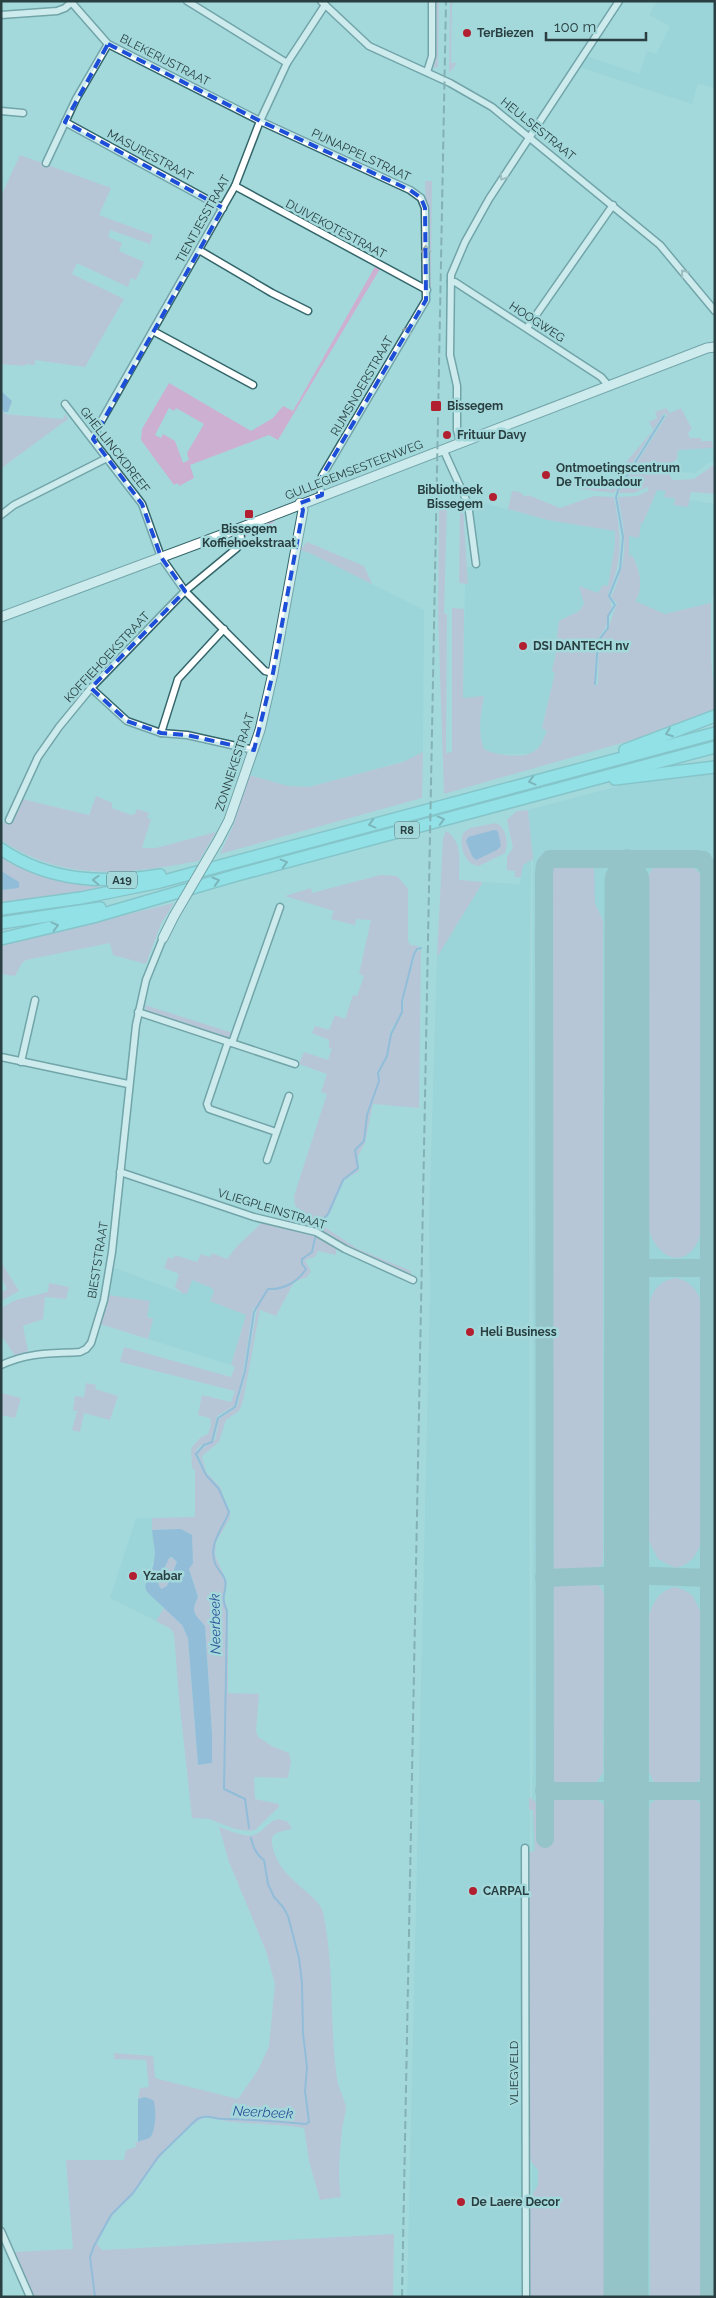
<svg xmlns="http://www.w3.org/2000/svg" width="716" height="2298" font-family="Raleway,sans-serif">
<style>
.built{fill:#90cfd4}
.green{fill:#ccafd1;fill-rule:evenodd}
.water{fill:#7b9bd3;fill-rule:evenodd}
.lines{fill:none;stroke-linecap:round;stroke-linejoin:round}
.stream{stroke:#7b9bd3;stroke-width:2}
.taxiway{stroke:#80acaf;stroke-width:18}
.runway{stroke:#80acaf;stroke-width:45}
.street-casing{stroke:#33666a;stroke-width:9}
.secondary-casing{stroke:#33666a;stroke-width:11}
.highway-casing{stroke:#5faeb3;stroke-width:14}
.street{stroke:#fff;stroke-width:6}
.secondary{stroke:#fff;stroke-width:9}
.highway{stroke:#7ceaf1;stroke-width:11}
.rail{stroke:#5d8082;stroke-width:2;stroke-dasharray:8 4;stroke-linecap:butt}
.secondary-bridge-casing{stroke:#33666a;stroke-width:11;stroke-linecap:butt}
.secondary-bridge{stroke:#fff;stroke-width:9}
.oneway{stroke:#949fa0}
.oneway2{stroke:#4e8c90}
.marked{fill:none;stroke:#1d4ed8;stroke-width:4;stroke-dasharray:10 6;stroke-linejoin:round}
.poi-dot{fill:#b11f30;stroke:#a4d9dc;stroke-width:2}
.labels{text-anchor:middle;stroke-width:5;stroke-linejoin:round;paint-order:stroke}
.shield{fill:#a4d9dc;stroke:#4e6d70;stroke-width:1}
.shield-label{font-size:11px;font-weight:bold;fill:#293f41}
.poi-label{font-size:12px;font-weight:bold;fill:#293f41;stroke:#a4d9dc;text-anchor:start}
.street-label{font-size:12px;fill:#293f41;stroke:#a4d9dc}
.water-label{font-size:14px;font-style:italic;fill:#2e5499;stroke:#a4d9dc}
</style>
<rect width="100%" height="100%" fill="#a4d9dc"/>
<g class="built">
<polygon points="657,1 715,1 715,88 698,84 692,104 579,67 586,56 639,74 647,51 656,54 670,26 649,15"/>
<polygon points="715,448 715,462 710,462 695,473 679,472 677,453 678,450"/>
<polygon points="657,489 666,490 665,497 675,498 674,504 688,507 689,500 715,504 715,585 711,603 665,614 634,601 639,589 640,577 637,564 632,555 629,558 628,552 629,536 641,522 643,522"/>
<polygon points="480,502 548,520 615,531 615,545 608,586 598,593 579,586 584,604 579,611 559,621 555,657 552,671 555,672 542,728 547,731 541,745 530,754 497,754 484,749 481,742 480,722 484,696 463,699 465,584 468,584 467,567 480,566 471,503"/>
<polygon points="300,550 310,553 424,610 423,752 415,758 309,787 288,786 249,775 264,727"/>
<polygon points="715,773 715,2297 532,2297 533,859 528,810 619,786"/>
<polygon points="531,859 529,1001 530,1938 527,2297 407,2297 430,1293 429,1226 437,957 483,882 520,884 523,865"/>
<polygon points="112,1267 182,1293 192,1280 212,1288 214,1292 210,1301 246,1315 231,1365 148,1339 153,1319 108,1295"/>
<polygon points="136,1518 152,1518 155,1553 148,1578 147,1592 164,1608 156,1621 110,1598"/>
</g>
<g class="green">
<polygon points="435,1 439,1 438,67 434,68"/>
<polygon points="450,1 458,1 452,3 451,63 457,63 449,73"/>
<polygon points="20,155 111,188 99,215 153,235 150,244 110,230 108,237 122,243 119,251 144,262 136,280 131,278 128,287 77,263 72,274 124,299 85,367 35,360 35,365 26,364 25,366 1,364 1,196"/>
<polygon points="425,181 432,181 431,290 429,291"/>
<path d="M376 265 381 267 278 440 269 435 190 465 194 478 179 486 178 483 174 485 141 440 142 429 169 383 251 431 273 418 283 406 293 411ZM169 408 174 411 176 408 204 424 187 453 189 460 183 463 175 441 163 434 161 438 155 435Z"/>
<polygon points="1,408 5,414 63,419 65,414 68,419 3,467 1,472"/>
<path d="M666 408 670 413 681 408 692 429 688 433 690 438H701V441H712L713 448 678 450 677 459C669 463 667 474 673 480L694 479 715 464V494L691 492 688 507 674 505 675 498 664 497 666 491 657 490 643 523 641 522 639 538 629 536V557L632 555C639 568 645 588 635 601L665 614 711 603V657L715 709 636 739 444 794 438 614 439 505H447L444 614H447L446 753 452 752V608L464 609 463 698 484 696C481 713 477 732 484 749 493 755 521 758 531 753 540 750 543 740 547 731L542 728 555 673 552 671 555 657 559 621 579 611 584 604 579 586 598 593 603 585 608 586 615 545V531L548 520 508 509 512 491 520 492 525 497 528 495 560 508 594 496 614 497C621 534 624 559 608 594L612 607C607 614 609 619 606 626 603 633 598 636 596 644L594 686 598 684 599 641 608 629 617 603 611 597C629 559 626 536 618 497L637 496 648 491V487L634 493H618L667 415 664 413 614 493 582 489 571 486 573 480 611 490 627 461 653 430 649 422 657 418 655 412Z"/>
<polygon points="460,505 463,508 468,584 459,583"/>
<polygon points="280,516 258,536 257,533 260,530 258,528 245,537 245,531"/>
<polygon points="307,542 364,566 372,584 310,553 300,550"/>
<polygon points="423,752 422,798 220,854 233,826 249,775 288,786 309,787 403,762"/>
<path d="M96 796 112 803V808L131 815 135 814 137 809 149 813 147 818 151 819 142 848H156L216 832 199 861C128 874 65 883 1 840V826L22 799 89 815Z"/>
<polygon points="528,810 533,859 523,865 521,877 515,877 515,871 507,870 507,857 513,848 507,820 517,811"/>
<path d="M496 823C506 827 509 843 505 853L479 866C464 865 459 845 463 833L470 828Z"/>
<path d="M446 831C463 841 459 863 459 880L483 882 437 957 443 838Z"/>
<path d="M1 856C34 877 69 885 107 887L52 897 1 903Z"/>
<path d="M557 865H594L595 904 603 920V1563C595 1577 569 1571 554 1571L550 1566 549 875 553 867Z"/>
<path d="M658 865C675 865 699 860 703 883V1206C701 1218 703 1234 696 1245 680 1271 654 1253 649 1229V875L652 869Z"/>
<polygon points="380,875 397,876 408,889 408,941 410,945 419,946 414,951 402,998 401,1013 390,1032 387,1055 377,1073 380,1075 380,1071 387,1058 392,1033 403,1012 404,996 416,952 421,950 419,1108 373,1104 365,1143 358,1156 359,1171 344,1180 330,1213 320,1224 358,1249 411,1271 411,1274 408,1275 355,1251 328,1235 313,1228 284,1221 287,1213 291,1211 301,1216 301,1210 295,1206 294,1196 327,1094 321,1092 327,1074 299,1064 304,1052 328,1060 332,1049 329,1048 329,1040 312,1033 315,1026 329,1030 335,1015 345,1019 353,995 357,996 364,976 359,974 371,920 356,919 355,925 331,919 334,911 285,896 311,888 312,893"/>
<polygon points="174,903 161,924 146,964 113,955 110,943 26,960 22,963 15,976 1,974 1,945"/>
<polygon points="145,1005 233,1033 232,1036 226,1038 146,1011"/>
<path d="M262 1223 313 1234 336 1247V1255L318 1251 315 1257 305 1260 311 1271 307 1277 294 1282 276 1316 260 1310 243 1401 239 1411 226 1420 219 1442 202 1456 206 1472 220 1487 230 1513V1518L216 1542 215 1555 227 1582 224 1597 228 1611V1693L259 1694 256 1731 258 1737 272 1746 289 1753 291 1761 288 1778 254 1777 255 1799 279 1804V1807L255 1830 250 1831 235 1829 209 1819 192 1818 179 1698 174 1634 171 1629 156 1621 164 1608 182 1625 188 1638 198 1765 212 1763V1733L205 1626C194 1614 190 1613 198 1597L189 1569 192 1535 181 1529 152 1530V1518L195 1517V1470L192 1468 191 1448 201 1437 208 1434 211 1425 210 1418 198 1415 202 1395 231 1402 235 1391 120 1362 124 1347 231 1377 235 1367 231 1365 246 1315 210 1301 214 1292 212 1288 192 1280 187 1294 182 1293 175 1287 179 1274 164 1268 168 1257 173 1259 175 1255 197 1262 201 1254 210 1257 212 1253 227 1259 238 1245ZM253 1308 257 1309 245 1376 237 1407 219 1419 215 1440 197 1452 203 1466 201 1467C193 1454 194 1445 211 1442L217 1416 234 1406 240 1392Z"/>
<polygon points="1,1262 19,1291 1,1301 1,1293 7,1289 1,1277"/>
<path d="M676 1278C690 1281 699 1291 701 1305V1542C697 1556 689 1565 675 1568L658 1559 649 1541V1307C651 1291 660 1280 676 1278Z"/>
<polygon points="49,1283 69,1287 66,1299 45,1297 43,1319 23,1326 28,1351 15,1356 1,1335 1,1308 16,1300 48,1292"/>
<polygon points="108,1295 150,1301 147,1317 153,1319 148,1339 100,1324"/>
<polygon points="86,1383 96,1385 95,1389 118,1396 110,1420 84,1413 80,1432 72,1430 77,1411 73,1411 75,1396 84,1397"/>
<polygon points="1,1393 21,1398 15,1418 1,1415"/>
<polygon points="169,1558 174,1558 177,1562 167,1586 161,1589 158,1583"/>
<path d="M554 1584H596L601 1588 604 1594 603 1773 595 1784C582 1785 558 1790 551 1777L550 1589Z"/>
<path d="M675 1587 684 1590 693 1596 701 1613 703 1640V1774C698 1789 673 1784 660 1784L654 1782 649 1772V1616C653 1602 659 1591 675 1587Z"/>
<path d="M529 1797C545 1804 538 1827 539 1841H550V1807L555 1799 594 1797 604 1805V2297H530V2199L538 2185V2170L531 2161 530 2155 529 1852H533L535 1849 533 1810H529Z"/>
<path d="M659 1798C672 1797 697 1793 703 1808L704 2297H650L649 1810 651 1803Z"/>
<path d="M279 1819 288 1822 292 1829C275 1833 268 1832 274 1852 282 1880 319 1895 323 1912 335 1967 329 2023 337 2078 338 2088 344 2097 346 2107 346 2113 343 2122 342 2129 340 2153 337 2173 341 2197L320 2200 309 2161 304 2128C272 2123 237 2125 206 2117 179 2127 151 2169 135 2192 131 2199 124 2202 119 2208 109 2219 103 2231 97 2244L102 2250 394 2234 393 2297H34L13 2252 73 2249 66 2160H124L126 2150 136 2147 135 2143 149 2138 145 2097 138 2099 140 2088 149 2087 146 2060 114 2059V2053L153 2056 155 2077 158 2079 238 2099 258 2070 269 2046 275 1984 266 1951 229 1862 219 1827C232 1831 251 1842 262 1830 267 1826 272 1820 279 1819Z"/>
</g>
<g class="water">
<polygon points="1,391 12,401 8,412 4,412 1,408"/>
<polygon points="494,830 498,831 501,846 497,850 476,860 472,856 466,841 468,837"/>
<polygon points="1,871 19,882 19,888 1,890"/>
<path d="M181 1529 192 1535 193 1563 189 1569 198 1597C190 1614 195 1613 205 1626L212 1733V1763L198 1765 188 1638 182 1625 147 1592 145 1586 153 1566 155 1553 152 1530ZM172 1557 177 1562 167 1586 161 1589 158 1583 169 1558Z"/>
<path d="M145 2097 153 2100C157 2106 156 2135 149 2138 146 2140 141 2140 138 2142V2099Z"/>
</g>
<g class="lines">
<g class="stream">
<polyline points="595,684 598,641 608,628 608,616 615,605 609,596 620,569 623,537 616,497 618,490 664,416"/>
<polyline points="318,1225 328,1214 343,1180 358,1168 355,1150 364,1141 367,1115 379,1081 378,1073 387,1056 391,1034 402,1012 402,1001 414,954 417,949 421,948"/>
<path d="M249 1828 245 1799 224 1789 227 1611C219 1594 228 1592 225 1580 224 1575 217 1569 215 1563 208 1543 223 1529 229 1512L219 1489 206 1475 196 1454 204 1445 212 1442 218 1418 235 1407 245 1371 254 1312 268 1289C283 1290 298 1282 306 1269L302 1264V1259L312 1252 315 1238"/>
<path d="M95 2297 90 2257 94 2246 111 2215 133 2193 158 2157 197 2119C208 2114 213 2119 224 2119 251 2119 278 2122 306 2124L309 2122 305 2091 307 2067 303 2034 302 1983 299 1958 288 1916 283 1907 274 1897 268 1884 264 1860C256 1855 253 1847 251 1838"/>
</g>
<g class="taxiway">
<polyline points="627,881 627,858"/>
<polyline points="627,1268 709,1268"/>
<polyline points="544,1578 626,1575 709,1578"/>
<polyline points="544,1791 709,1791"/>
<polyline points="545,1839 544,873 545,865 550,859 696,859 703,860 709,871 709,2297"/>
</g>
<polyline class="runway" points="626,2297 627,881"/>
<g class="street-casing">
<g id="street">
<polyline points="187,1 287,63"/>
<polyline points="321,1 369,46 450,83 492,107 660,245 715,311"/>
<polyline points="72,3 108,44 260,121 410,190 421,198 425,208 426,300 322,476 320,489 322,495"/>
<polyline points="1,15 57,11 65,8 73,1"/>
<polyline points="427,72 432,56 432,1"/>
<polyline points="1,111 23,113"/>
<polyline points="65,122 223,208"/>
<polyline points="46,163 76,99 108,44"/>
<polyline points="235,186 427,290"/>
<polyline points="199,250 272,293 308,311"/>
<polyline points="451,282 455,282 601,377 608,385"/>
<polyline points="527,328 613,205"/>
<polyline points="153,331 253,385"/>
<polyline points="65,404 142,504 161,557 185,591 265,671 273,673"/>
<polyline points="93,439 99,425 235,186 260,121 287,63 325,5"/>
<polyline points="460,442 457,430 457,386 450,355 451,275 465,242 489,199 619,1"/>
<polyline points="443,449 468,504 476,564"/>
<polyline points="1,515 14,505 107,458"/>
<polyline points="91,688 127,721 161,733 187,735 254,750"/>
<polyline points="161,733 178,679 224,629"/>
<polyline points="9,820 38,757 59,727 91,688 185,591 237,548 241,539 240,528"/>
<polyline points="138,1012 295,1064"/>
<polyline points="228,1042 207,1104 209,1109 276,1132"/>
<polyline points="232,1043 280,907"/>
<polyline points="1,1057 128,1084"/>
<polyline points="21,1062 35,1000"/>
<polyline points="267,1160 289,1096"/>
<polyline points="120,1172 254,1217 316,1232 345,1249 413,1280"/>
<path d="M1 1365C30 1352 49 1354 80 1352L86 1349 91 1343 104 1300 112 1252 136 1025 146 980 163 938"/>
<polyline points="525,1848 526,2297"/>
<polyline points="1,2231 30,2297"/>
</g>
</g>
<g class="secondary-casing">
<g id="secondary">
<polyline points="1,617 240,528 707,348 715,347"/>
<polyline points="218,841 229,820 260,730 273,673 303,510 300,503"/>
<polyline points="163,938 174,916"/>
</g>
</g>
<g class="highway-casing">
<g id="highway">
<polyline points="625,750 715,716"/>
<polyline points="615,779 715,767"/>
<path d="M1 849C49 882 105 884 160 875"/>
<polyline points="1,909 81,898 160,882 715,733"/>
<polyline points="1,923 100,908"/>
<polyline points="1,939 93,917 237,875 715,747"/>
</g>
</g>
<use href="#street" class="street"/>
<use href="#secondary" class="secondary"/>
<use href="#highway" class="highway"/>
<polyline class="rail" points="402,2297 446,1"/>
<g class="secondary-bridge-casing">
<polyline id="secondary-bridge" points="174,916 218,841"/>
</g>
<use href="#secondary-bridge" class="secondary-bridge"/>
</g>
<defs><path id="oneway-chevron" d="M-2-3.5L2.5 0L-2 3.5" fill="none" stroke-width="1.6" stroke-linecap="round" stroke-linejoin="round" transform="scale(1.25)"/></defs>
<g class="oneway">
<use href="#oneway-chevron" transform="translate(503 177) rotate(123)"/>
<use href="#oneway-chevron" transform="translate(426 249) rotate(-92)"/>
<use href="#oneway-chevron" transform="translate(684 273) rotate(-129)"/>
<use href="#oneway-chevron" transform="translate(408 330) rotate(-59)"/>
</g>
<g class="oneway2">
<use href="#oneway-chevron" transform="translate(669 733) rotate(159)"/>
<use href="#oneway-chevron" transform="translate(532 781) rotate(165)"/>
<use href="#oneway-chevron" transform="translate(441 820) rotate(-15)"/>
<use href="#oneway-chevron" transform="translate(372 824) rotate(165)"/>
<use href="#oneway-chevron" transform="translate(284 863) rotate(-15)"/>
<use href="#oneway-chevron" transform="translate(96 880) rotate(-178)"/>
<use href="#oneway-chevron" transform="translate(216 881) rotate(-16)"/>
<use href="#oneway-chevron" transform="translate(55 926) rotate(-14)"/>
</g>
<path d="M0 0H716V2298H0ZM108 44 260 121 410 190 421 198 425 208 426 300 322 476V495L300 503 303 510 273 673 254 750 187 735 161 733 127 721 91 688 185 591 161 557 142 504 93 439 223 208 65 122Z" fill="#a4d9dc" fill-opacity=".55" fill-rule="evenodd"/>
<path class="marked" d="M108 44 260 121 410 190 421 198 425 208 426 300 322 476V495L300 503 303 510 273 673 254 750 187 735 161 733 127 721 91 688 185 591 161 557 142 504 93 439 223 208 65 122Z"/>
<g class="poi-dot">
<circle cx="467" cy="33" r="5"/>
<rect x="430" y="400" width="12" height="12" rx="2.5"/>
<circle cx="447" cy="435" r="5"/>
<circle cx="546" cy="475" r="5"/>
<circle cx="493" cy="497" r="5"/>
<rect x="244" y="509" width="10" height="10" rx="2.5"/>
<circle cx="523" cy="646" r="5"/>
<circle cx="470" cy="1332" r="5"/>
<circle cx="133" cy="1576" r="5"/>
<circle cx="473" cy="1891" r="5"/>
<circle cx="461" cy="2202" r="5"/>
</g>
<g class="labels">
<g class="shield">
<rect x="394.5" y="821.5" width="25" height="17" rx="4"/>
<rect x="107" y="871.5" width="30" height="17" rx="4"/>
</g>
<g class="shield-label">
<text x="407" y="834">R8</text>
<text x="122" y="884">A19</text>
</g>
<g class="poi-label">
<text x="477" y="37">TerBiezen</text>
<text x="447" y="410">Bissegem</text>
<text x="457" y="439">Frituur Davy</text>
<text x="556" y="472">Ontmoetingscentrum<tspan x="556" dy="14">De Troubadour</tspan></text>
<text x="483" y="494" text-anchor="end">Bibliotheek<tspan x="483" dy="14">Bissegem</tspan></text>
<text x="249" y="533" text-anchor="middle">Bissegem<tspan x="249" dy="14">Koffiehoekstraat</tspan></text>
<text x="533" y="650">DSI DANTECH nv</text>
<text x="480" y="1336">Heli Business</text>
<text x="143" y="1580">Yzabar</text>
<text x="483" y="1895">CARPAL</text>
<text x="471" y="2206">De Laere Decor</text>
</g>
<g class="street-label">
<text transform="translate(165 60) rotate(27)" y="4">BLEKERIJSTRAAT</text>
<text transform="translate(538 129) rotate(39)" y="4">HEULSESTRAAT</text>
<text transform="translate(150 155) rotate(28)" y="4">MASURESTRAAT</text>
<text transform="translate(361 155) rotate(25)" y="4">PIJNAPPELSTRAAT</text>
<text transform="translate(203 219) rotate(-61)" y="4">TIENTJESSTRAAT</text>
<text transform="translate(336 229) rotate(28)" y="4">DUIVEKOTESTRAAT</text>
<text transform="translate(537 322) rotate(33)" y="4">HOOGWEG</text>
<text transform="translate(362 386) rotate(-60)" y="4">RIJMSNOERSTRAAT</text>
<text transform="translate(115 450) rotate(52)" y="4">GHELLINCKDREEF</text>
<text transform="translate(354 470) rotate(-21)" y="4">GULLEGEMSESTEENWEG</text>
<text transform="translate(107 657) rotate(-47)" y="4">KOFFIEHOEKSTRAAT</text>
<text transform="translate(235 762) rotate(-72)" y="4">ZONNEKESTRAAT</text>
<text transform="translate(272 1209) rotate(17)" y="4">VLIEGPLEINSTRAAT</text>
<text transform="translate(98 1260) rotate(-81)" y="4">BIESTSTRAAT</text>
<text transform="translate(514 2073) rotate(-90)" y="4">VLIEGVELD</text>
</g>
<g class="water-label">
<text transform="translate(215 1624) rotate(-91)" y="5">Neerbeek</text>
<text transform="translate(263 2112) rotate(3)" y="5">Neerbeek</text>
</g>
</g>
<rect width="716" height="2298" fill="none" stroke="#293f41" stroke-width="5"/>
<path d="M546 32v8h100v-8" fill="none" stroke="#293f41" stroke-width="2.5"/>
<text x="554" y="32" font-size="15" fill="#293f41" stroke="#a4d9dc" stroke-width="4" paint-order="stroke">100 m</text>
</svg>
